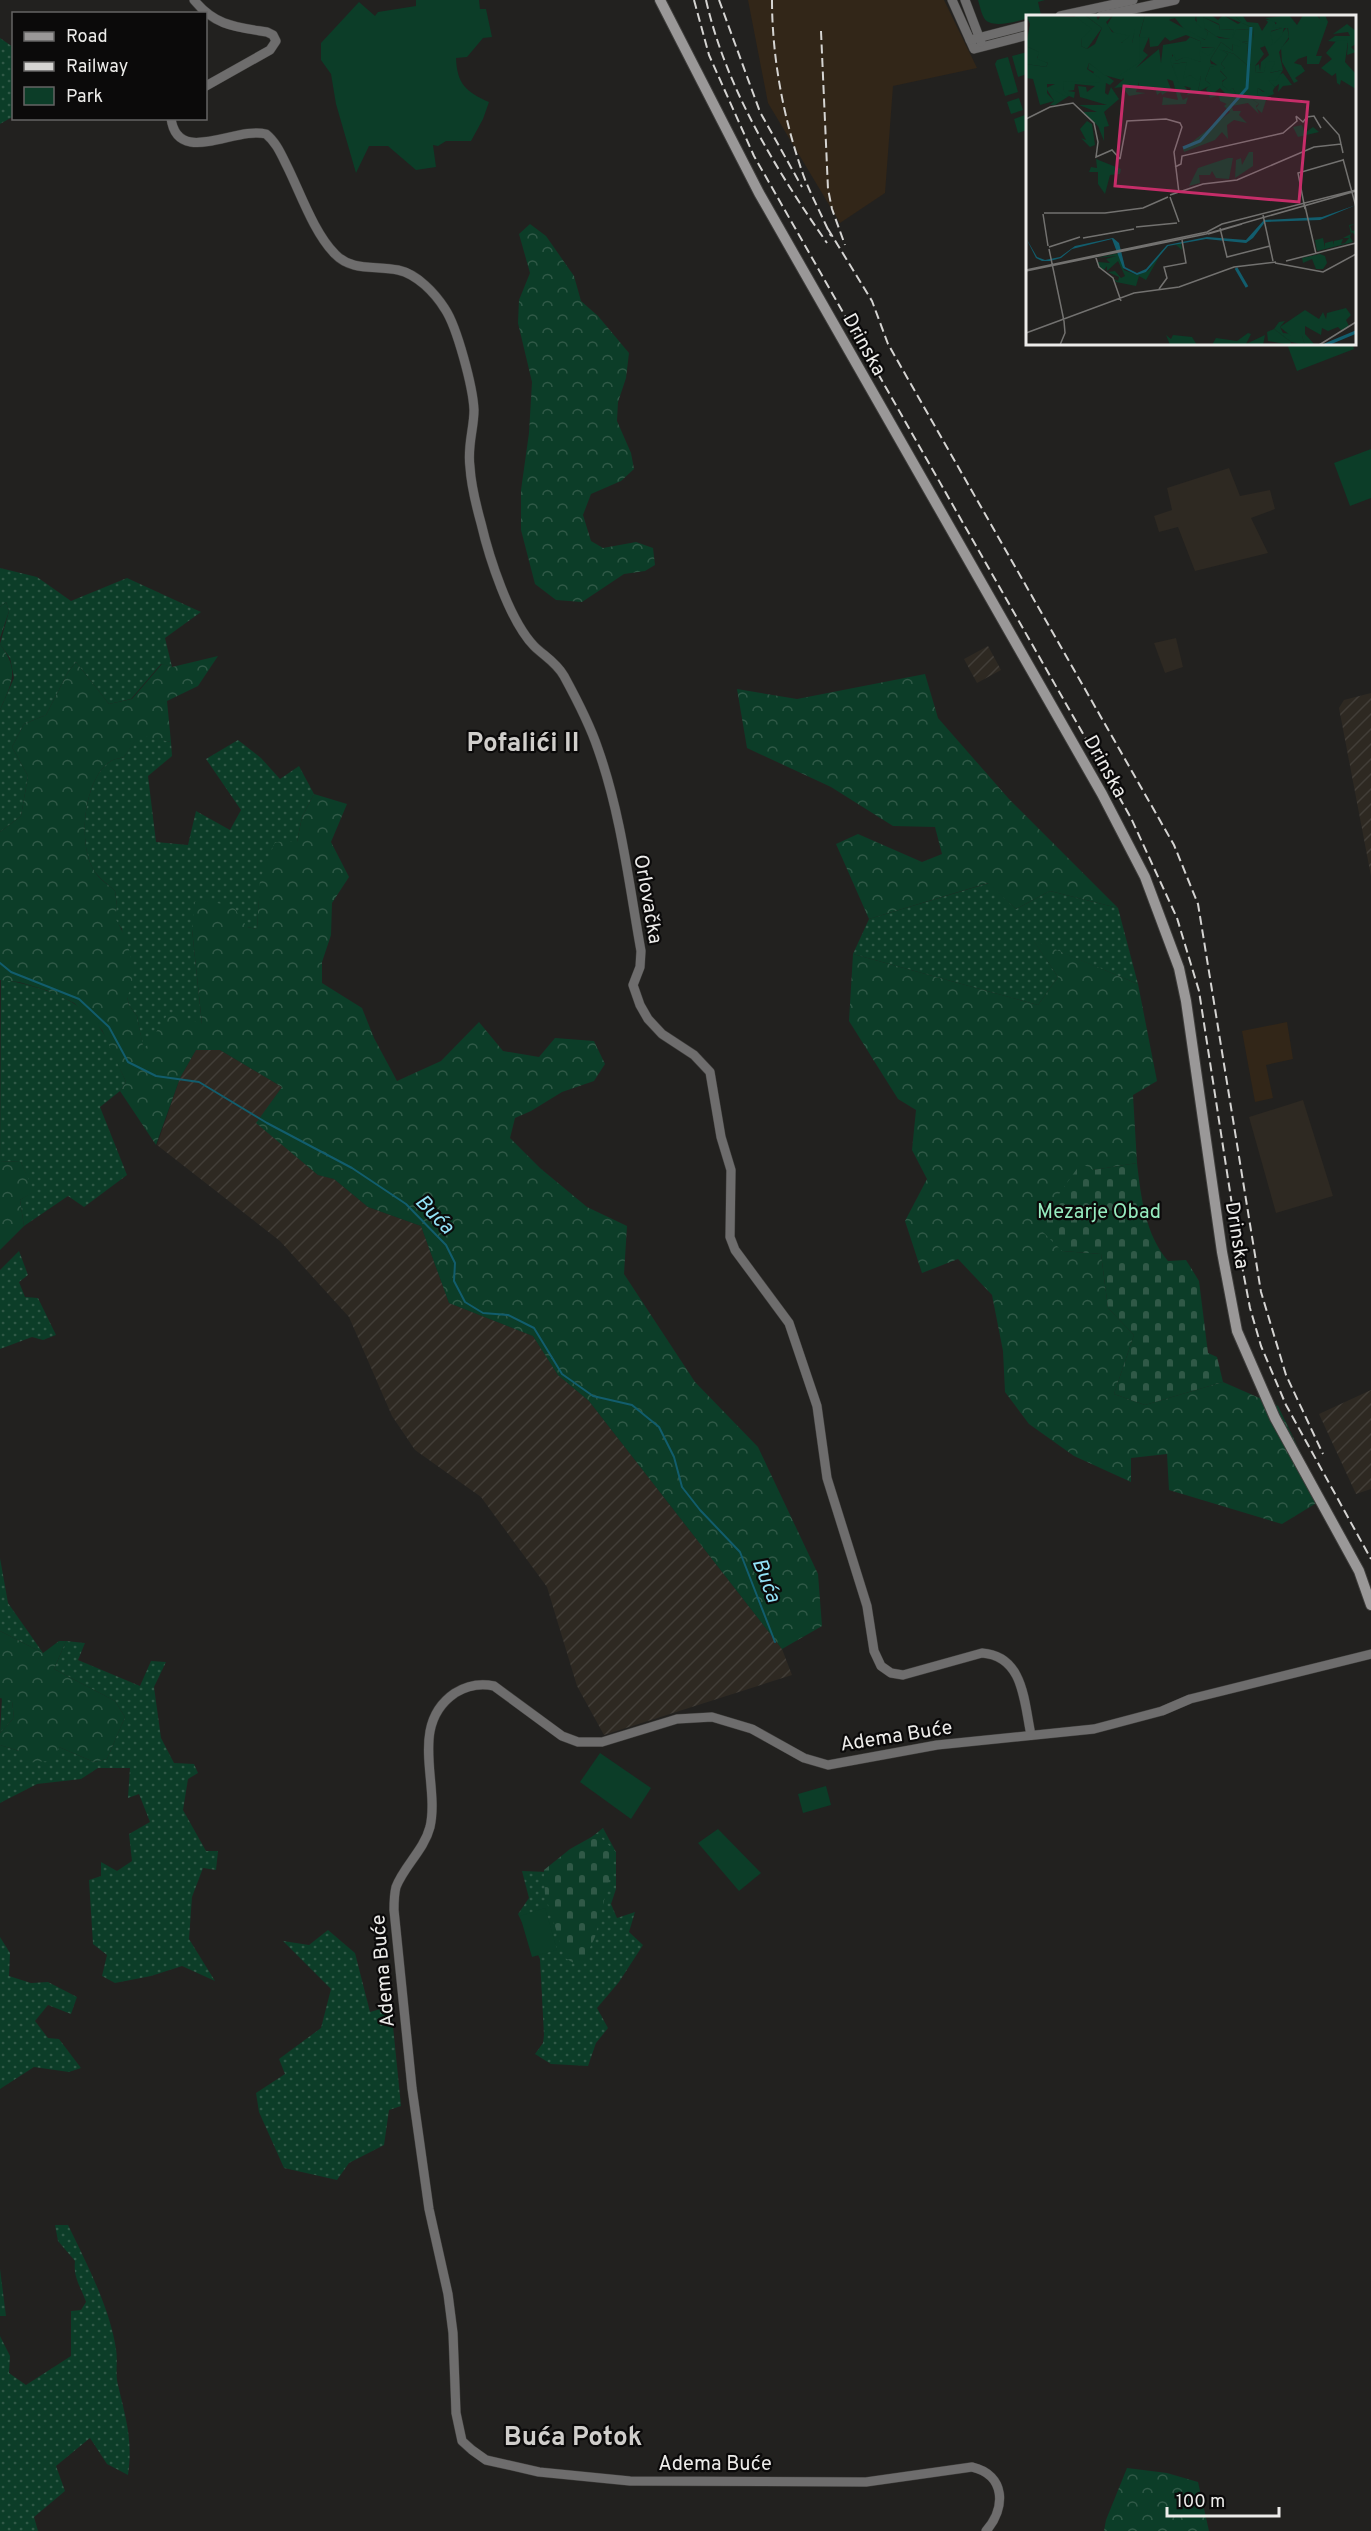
<svg xmlns="http://www.w3.org/2000/svg" width="1371" height="2531" font-family="Overpass,sans-serif">
<style>
.commercial{fill:#322618}
.industrial{fill:url(#industrial-furrows)}
.built{fill:#2e2922}
.grass{fill:url(#grass-dots)}
.forest{fill:url(#forest-crowns)}
.cemetery{fill:url(#cemetery-stones)}
.green{fill:#0c3d28}
.lines{fill:none;stroke-linecap:round;stroke-linejoin:round}
.stream{stroke:#125d6d;stroke-width:2}
.tertiary-casing{stroke:#3e3d3b;stroke-width:10}
.secondary-casing{stroke:#3e3d3b;stroke-width:12}
.tertiary{stroke:#6e6d6d;stroke-width:9}
.secondary{stroke:#9a9898;stroke-width:10}
.rail{stroke:#d5d4d2;stroke-width:2;stroke-dasharray:9 4.5;stroke-linecap:butt}
.labels{text-anchor:middle;stroke-width:4.5;stroke-linejoin:round;paint-order:stroke}
.street-label{font-size:20px;fill:#edecea;stroke:#0b0a0a}
.park-label{font-size:20px;fill:#96ebbf;stroke:#0b0a0a}
.water-label{font-size:21px;font-style:italic;fill:#93e2f7;stroke:#0b0a0a}
.district-label{font-size:26px;font-weight:bold;fill:#d0cecb;stroke:#0b0a0a}
.inset-river{fill:none;stroke:#125d6d;stroke-width:3}
.inset-road{fill:none;stroke:#737270;stroke-width:1.5}
.view{fill:#c62d69;fill-opacity:0.15;stroke:#c62d69;stroke-width:3}
.inset-edge{fill:none;stroke:#edecea;stroke-width:3}
</style>
<defs>
<pattern id="industrial-furrows" width="10" height="10" patternUnits="userSpaceOnUse" patternTransform="scale(1.5)"><rect width="10" height="10" fill="#2e2922"/><path d="M-1 1l2-2M0 10L10 0M9 11l2-2" fill="none" stroke="#423e38"/></pattern>
<pattern id="grass-dots" width="8" height="8" patternUnits="userSpaceOnUse" patternTransform="scale(1.5)"><rect width="8" height="8" fill="#0c3d28"/><path d="M2 2h.1M6 6h.1" fill="none" stroke="#305947" stroke-width="1.8" stroke-linecap="round"/></pattern>
<pattern id="forest-crowns" width="20" height="18" patternUnits="userSpaceOnUse" patternTransform="scale(1.5)"><rect width="20" height="18" fill="#0c3d28"/><path d="M2 6a3 3 0 1 1 6 0M12 15a3 3 0 1 1 6 0" fill="none" stroke="#305947"/></pattern>
<pattern id="cemetery-stones" width="16" height="16" patternUnits="userSpaceOnUse" patternTransform="scale(1.5)"><rect width="16" height="16" fill="#0c3d28"/><path d="M2 7V4a2 2 0 0 1 4 0v3zM10 15v-3a2 2 0 0 1 4 0v3z" fill="#305947"/></pattern>
</defs>
<rect width="100%" height="100%" fill="#22211f"/>
<g class="commercial">
<polygon points="748,0 944,0 977,68 893,86 885,193 840,223 768,103"/>
<polygon points="1287,1022 1293,1059 1266,1065 1273,1098 1255,1102 1242,1031"/>
</g>
<g class="industrial">
<polygon points="988,646 1001,670 977,683 964,659"/>
<polygon points="1371,693 1371,876 1339,708 1344,700"/>
<polygon points="196,1050 220,1050 282,1087 257,1123 318,1175 334,1179 368,1207 421,1226 449,1303 533,1336 558,1375 589,1401 782,1649 792,1675 604,1735 577,1686 547,1587 481,1497 415,1450 392,1416 349,1317 280,1241 157,1145 180,1078"/>
<polygon points="1371,1390 1371,1489 1356,1494 1319,1414"/>
</g>
<g class="built">
<polygon points="1229,468 1240,496 1270,490 1275,509 1251,518 1268,553 1195,571 1178,527 1159,532 1154,516 1172,510 1167,488"/>
<polygon points="1176,638 1183,667 1165,673 1154,643"/>
<polygon points="1303,1100 1333,1196 1276,1213 1249,1117"/>
</g>
<g class="grass">
<polygon points="0,38 13,47 14,116 0,124"/>
<polygon points="0,568 37,577 71,601 127,578 201,612 165,638 172,667 161,664 131,699 109,704 76,662 68,672 46,715 24,724 12,747 28,776 21,816 0,832 0,710 14,678 10,658 0,644 9,611 6,602 0,607"/>
<path d="M139 734 171 742 172 756 148 776 156 842 188 845 196 811 230 830 241 810 206 759 238 740 261 758 280 779 299 766 314 794 302 817 297 842 259 899 257 929 247 927 192 929 202 1025 144 1053 137 1016 129 1005 127 997 122 929 114 918 117 906 115 891C109 885 100 879 95 872 77 847 83 778 111 761 114 759 121 758 124 757Z"/>
<polygon points="989,883 1016,909 1050,891 1118,908 1138,984 1034,941 1058,977 1038,1005 853,954 869,919"/>
<path d="M1 979C37 986 81 997 102 1031 112 1046 118 1065 126 1082L120 1091 100 1107 127 1175 84 1207 68 1196 24 1226 20 1200 33 1192 21 1162 0 1161Z"/>
<polygon points="19,1251 28,1275 19,1282 25,1297 38,1298 56,1335 43,1340 32,1337 0,1349 0,1270"/>
<polygon points="0,1558 8,1603 43,1653 0,1631"/>
<polygon points="66,1641 85,1643 78,1660 140,1686 151,1661 166,1662 154,1687 161,1738 174,1763 194,1764 198,1773 188,1779 183,1810 206,1851 218,1851 216,1870 203,1868 192,1897 189,1939 215,1981 182,1966 151,1976 115,1983 102,1976 107,1955 93,1944 89,1880 101,1876 101,1862 117,1871 132,1861 129,1834 150,1822 139,1794 128,1798 130,1768 98,1768 81,1779 37,1784 0,1803 0,1745 19,1751 59,1747 94,1762 107,1759 125,1717 115,1701 54,1669"/>
<polygon points="2,1697 12,1701 14,1718 0,1733"/>
<polygon points="603,1828 616,1852 616,1889 611,1904 617,1918 635,1912 629,1932 643,1945 619,1982 597,2008 608,2028 596,2043 588,2066 551,2064 535,2054 543,2043 544,2035 540,1959 518,1914 529,1898 522,1871 548,1872"/>
<polygon points="328,1930 355,1953 370,2012 391,2006 401,2106 389,2110 384,2145 349,2163 337,2180 284,2168 259,2112 256,2093 285,2074 279,2059 321,2028 331,1989 283,1941 309,1945"/>
<polygon points="0,1937 10,1953 9,1976 31,1983 48,1982 77,1997 71,2014 48,2005 35,2021 48,2038 59,2039 81,2068 69,2072 34,2067 0,2089"/>
<path d="M55 2225H68C86 2262 110 2308 116 2349 118 2361 115 2373 118 2385 126 2419 133 2440 128 2475L107 2464 90 2438 56 2466 65 2491 34 2517 38 2531H0V2336L10 2356 9 2373 26 2385 71 2356V2311L81 2310 86 2302C81 2287 73 2278 75 2261L58 2241Z"/>
<polygon points="0,2269 6,2316 0,2316"/>
</g>
<g class="forest">
<polygon points="530,224 546,236 574,276 581,301 598,316 629,353 626,378 618,402 617,421 631,453 634,469 621,481 591,494 583,515 591,541 603,548 636,542 653,548 655,565 645,571 624,574 582,602 556,600 535,584 521,530 521,490 529,433 532,382 518,323 519,300 530,273 519,234"/>
<polygon points="6,602 9,611 0,638 0,607"/>
<path d="M0 644C20 671 12 682 0 710Z"/>
<path d="M218 656 198 686 167 701 171 742 139 735 124 757C121 758 114 759 111 761 83 778 77 847 95 872 99 879 109 885 115 891L117 906 115 918C128 938 140 975 127 997L129 1005 137 1016 144 1051 169 1012 202 1024 192 929 195 902 206 901 233 906 247 927 257 929 260 879 275 842H297L302 817 314 794 347 804 331 842 349 877 332 903 331 935 322 962V983L362 1008 374 1038 397 1081 441 1061 479 1022 503 1051 539 1057 555 1038 594 1041 605 1064 594 1081 562 1092 531 1111 515 1118 510 1138 540 1168 587 1207 627 1226 624 1274 695 1382 758 1447 818 1574 822 1626 782 1649 589 1401 558 1375 533 1336 449 1303 421 1226 368 1207 334 1179 318 1175 256 1123 282 1087 220 1050H196L180 1078 156 1145 120 1091 126 1082 102 1030 74 1003 46 990 19 982 0 980V832L21 816 28 776 12 747 24 724 46 715 68 672 76 662 109 704 132 699 162 664 172 667Z"/>
<polygon points="925,674 938,718 1009,799 1118,908 1050,891 1016,909 988,883 869,919 836,844 858,834 922,862 942,854 935,827 893,826 831,787 747,748 737,689 797,699"/>
<polygon points="1033,940 1138,984 1157,1081 1133,1095 1137,1163 1093,1170 1062,1251 1101,1254 1108,1308 1134,1335 1114,1394 1145,1405 1223,1382 1278,1406 1323,1499 1282,1524 1169,1490 1167,1454 1131,1458 1131,1482 1074,1456 1029,1424 1005,1392 1003,1351 992,1295 958,1259 922,1273 905,1221 927,1179 912,1150 916,1110 898,1099 849,1021 853,954 1038,1005 1058,977"/>
<polygon points="0,1161 21,1162 34,1192 20,1200 24,1226 0,1250"/>
<polygon points="0,1631 43,1653 59,1641 66,1641 54,1669 115,1701 125,1717 107,1759 94,1762 59,1747 53,1761 29,1762 19,1751 0,1745 0,1733 14,1718 12,1701 0,1698"/>
<polygon points="1127,2468 1167,2473 1198,2482 1209,2531 1104,2531 1106,2520"/>
</g>
<g class="cemetery">
<path d="M1081 1163 1093 1170 1137 1163C1141 1197 1145 1234 1168 1261L1186 1260 1199 1281 1208 1353 1217 1357 1223 1382 1145 1405 1114 1394 1134 1335 1108 1308 1101 1254 1062 1251 1042 1231 1045 1214Z"/>
<polygon points="597,1834 616,1852 595,1937 581,1967 565,1958 545,1895 544,1870 570,1849"/>
</g>
<g class="green">
<path d="M416 0H479L480 9H486L492 37 483 38 467 57 456 58C457 84 466 92 489 102L483 119 471 141H446L438 146 433 145 436 167 416 170 388 146H369L356 173 336 104 331 74 321 60V43L359 2 375 16 378 12 416 6Z"/>
<path d="M978 0H1045L1038 2 1041 15C1029 17 992 32 984 18 981 13 980 6 978 0Z"/>
<polygon points="1027,52 1027,74 1018,77 1012,56"/>
<polygon points="1008,57 1018,92 1005,96 995,64 997,60"/>
<polygon points="1019,98 1023,110 1011,114 1007,102"/>
<polygon points="1025,115 1027,130 1018,133 1014,119"/>
<polygon points="1287,344 1352,344 1354,349 1297,371"/>
<polygon points="1371,449 1371,498 1350,506 1334,463"/>
<polygon points="600,1753 651,1788 631,1819 580,1782"/>
<polygon points="826,1786 831,1805 803,1813 798,1794"/>
<polygon points="718,1829 761,1873 739,1891 698,1843"/>
<polygon points="545,1908 557,1950 532,1957 520,1916"/>
</g>
<g class="lines">
<polyline class="stream" points="0,963 11,972 79,999 109,1027 128,1062 156,1076 199,1082 267,1123 352,1168 406,1204 446,1245 455,1263 454,1281 465,1302 483,1313 508,1315 534,1328 562,1374 593,1396 632,1405 659,1427 674,1457 682,1487 700,1510 740,1552 775,1642"/>
<g class="tertiary-casing">
<g id="tertiary">
<path d="M194 0C215 26 236 27 267 32L273 35 276 41 270 50 206 86"/>
<polyline points="952,0 974,49 1028,35"/>
<polyline points="965,0 981,42"/>
<polyline points="1060,16 1133,0"/>
<polyline points="1101,16 1175,0"/>
<polyline points="970,40 1028,25"/>
<path d="M171 118C177 167 236 126 266 134 276 142 281 154 287 166 300 192 314 233 335 254 352 272 376 265 398 270 417 274 435 293 445 309 457 327 473 387 474 410 474 429 467 446 470 467 471 485 476 505 481 523 489 557 509 620 534 646 544 656 556 662 564 676 576 698 590 725 598 749 621 814 629 884 641 951L640 967 633 985 640 1005 648 1019 662 1034 694 1055 710 1072 721 1137 731 1170 730 1237 735 1250 789 1323 817 1406 827 1478 867 1606 874 1651 881 1666 891 1673 903 1675 982 1653C1024 1656 1024 1702 1031 1735"/>
<path d="M986 2531C1006 2508 1006 2475 972 2467L866 2482 630 2481 539 2472 486 2460 472 2450 462 2441 456 2413 453 2333 448 2294 429 2209 412 2088 394 1910C394 1902 394 1895 396 1887 404 1866 424 1850 430 1827 440 1783 408 1725 455 1693 468 1685 480 1683 494 1686L562 1736 578 1742H602L677 1719 712 1717 752 1729 804 1758 828 1765 937 1745 1094 1729 1162 1711 1190 1699 1371 1654"/>
</g>
</g>
<g class="secondary-casing">
<polyline id="secondary" points="660,0 759,193 1102,794 1145,877 1179,968 1186,1001 1222,1252 1237,1331 1275,1418 1359,1571 1371,1605"/>
</g>
<use href="#tertiary" class="tertiary"/>
<use href="#secondary" class="secondary"/>
<g class="rail">
<polyline points="694,0 709,55 754,156 1131,818 1177,918 1199,991 1239,1250 1250,1308 1261,1346 1286,1405 1371,1559"/>
<path d="M706 0C726 88 776 170 827 243"/>
<polyline points="719,0 760,112 802,187"/>
<path d="M772 0C772 59 784 121 804 177 812 197 822 216 831 236"/>
<polyline points="821,31 828,189 832,209 845,245"/>
<polyline points="828,229 872,301 888,344 1174,845 1198,904 1261,1292 1286,1375 1323,1454"/>
</g>
</g>
<g class="labels">
<g class="street-label">
<text transform="translate(865 344) rotate(61)" y="7">Drinska</text>
<text transform="translate(1106 766) rotate(61)" y="7">Drinska</text>
<text transform="translate(649 899) rotate(80)" y="7">Orlovačka</text>
<text transform="translate(1238 1235) rotate(81)" y="7">Drinska</text>
<text transform="translate(896 1735) rotate(-9)" y="7">Adema Buće</text>
<text transform="translate(382 1971) rotate(-95)" y="7">Adema Buće</text>
<text x="715" y="2470">Adema Buće</text>
</g>
<g class="park-label">
<text x="1099" y="1218">Mezarje Obad</text>
</g>
<g class="water-label">
<text transform="translate(435 1214) rotate(46)" y="7">Buća</text>
<text transform="translate(767 1580) rotate(69)" y="7">Buća</text>
</g>
<g class="district-label">
<text x="523" y="751">Pofalići II</text>
<text x="573" y="2445">Buća Potok</text>
</g>
</g>
<g transform="translate(1026 15)">
<rect width="330" height="330" fill="#22211f"/>
<path d="M47 0 60 1 76 13 61 34 55 31 56 22 65 14ZM87 0H119L113 22H123L117 36 122 40 110 53 133 34 135 48 137 30 160 26 164 22 174 26 176 33H189L184 42 175 38V47L157 43 150 46 146 39V53L147 49 161 47 163 60 175 62 172 77 161 80 165 73 158 71 161 74 154 78 157 85 162 82 160 89 136 90 137 82 152 85 147 66 141 64 145 74 136 80 135 77 131 80 129 72 113 73V67L110 77 120 78 103 81 96 72 88 73 98 64 93 60 112 42 108 20 106 28 98 29 95 27 100 24 91 21 81 10ZM145 0H170L169 5 182 18 180 25 161 18 149 3 142 5ZM197 0H208L215 7 213 1H217L221 7 232 8 236 16 242 7 240 5H248L250 11 256 13 245 16 248 28 261 12 263 22 253 37 257 55 243 58 244 46 238 57 230 58 229 51 233 49 234 56 235 47 243 40 239 31 228 25 227 13ZM177 2 193 10 194 15 209 14 208 18 209 14 225 15 223 26 216 27 222 29 221 50 208 39 196 35 202 39 195 49 199 53 194 56 201 63 196 66 197 71 203 75 207 73 211 81 203 90 194 86 193 81 199 78 194 73 189 77 191 81 184 83 180 74 184 69 179 65 184 52 191 50 184 45 195 27 207 36 206 28 214 26 189 21 177 12ZM321 9 330 16V29L325 32 330 37 321 40 322 28 302 26 309 21H324L322 17 307 19ZM0 31 14 37 11 43 22 48 20 52 0 49ZM63 48 88 66 84 70 80 68 79 78 82 80 85 72 93 84 78 97 83 111 78 112V126L72 111 57 97H71L53 90H81L54 82 52 71 60 72 61 77 69 71 49 69 48 75 42 76 49 77 48 83 43 81 29 90H24L28 86 20 73 29 69 38 77 36 66H60L68 57 62 54ZM257 58 266 70 257 71 252 77 253 69 249 72 241 65ZM232 73 237 77 246 73 248 79 241 82 236 98 230 93 233 89 220 80 235 82 231 80ZM155 228 156 235 150 230 137 235 120 265 113 261 110 271 90 267 88 264 92 266 93 262 82 257 89 256 95 263 99 261 92 246 81 256V251L78 255 75 253 72 250V247L84 248 80 244 90 241 71 243 93 238 98 255 111 260 122 256 136 235ZM259 306 254 312 257 318 276 320 279 330 265 327 248 314 253 307Z" fill="#0c3d28"/>
<path d="M0 0 50 2 66 14 56 23 55 31 61 34 69 29 76 13 59 0H70L72 5 75 0H87L80 7 86 17 104 21 95 28H106L109 14 108 20H113L114 47 94 60 98 62 96 65 78 60 63 48 61 54 75 64 73 68 37 66 38 76 43 80 40 82 29 75V69H21V78L28 86 14 90 7 64 0 63V49L20 52 22 48 11 44 13 37 0 31 4 9ZM119 0H145L143 5 179 25 182 18 171 9 170 0H185L192 5 197 0 212 9 215 7 208 0H214L216 8 227 13 228 25H237L239 31 234 33 238 39 229 51 230 58 238 57 240 48 244 46 249 47 244 58 257 55 250 66 242 65 249 72 244 80 232 73 231 79 238 84 220 80 233 89 230 91 233 99 222 88 206 91 207 96H215L213 100 221 108 208 105 201 110 202 124 196 117 189 125 158 137 157 134 204 97 198 91 211 81 207 73 203 76 197 71 196 67 201 63 194 55 199 53 195 49 202 39 193 34 208 39 221 50 222 29 216 27 223 26 225 15 210 14 207 22 215 26 214 32 206 29 207 36 195 27 184 45 185 49 192 50 184 52 179 65 185 70 172 77 175 61 172 66 164 60 157 64 161 47 147 49 153 69 144 45 148 39 150 46 159 42 175 47 173 35 183 41 189 33 175 32 174 26 160 20 144 26 139 22 132 31 124 32 123 22 113 23ZM177 2 193 9 194 15 208 14 206 24 193 23 179 14ZM263 0 271 10 277 0H290L294 4 293 0H299L302 7 290 41H296L293 49H281V41L272 44 268 48 275 50 279 56 269 63 272 66 268 68 256 47 255 33 263 24 262 13H258L256 20 248 29 244 31 247 28 244 17 256 13 246 12 251 8 239 3ZM311 25 322 26 319 47 330 59V74L315 65 314 70 311 68 310 58 306 61 295 53 306 44 300 38ZM61 106 66 109 69 130 64 132 55 123 60 125 54 114ZM223 137H227V151L209 163 210 145 215 143 216 150ZM202 143H207L203 164 190 163 186 156 184 160H173L174 168 163 171 172 153ZM70 144 95 154 94 159 84 160 79 179 72 169V157H63L65 152 71 153ZM320 293 325 300 320 305 323 311 316 316 312 312 302 316 296 313 295 320 279 311V319L289 330H279L276 321H265L254 312 279 295 293 304 297 297 300 304 301 298ZM248 314 265 327 264 330 242 326 241 317ZM222 318 225 319 220 329 239 320 237 330H186L190 323 211 326ZM140 320 145 324 147 320 166 322 171 330H144Z" fill="#0c3d28" fill-rule="evenodd"/>
<path d="M276 110 279 118 287 112 293 117 272 122 267 112ZM329 209 324 211 326 216 330 215V221L326 217 324 222 327 227 291 236 289 225 297 223 299 233V228L307 226 308 230V226L317 224 315 229 319 228 323 223H317L325 219 323 210ZM294 239 299 241 301 248 297 254H290L286 244 277 248 276 243Z" fill="#0c3d28"/>
<path d="M330 190 294 205 239 207 227 223 220 228 180 224 142 231 120 257 111 260 97 253 86 224 46 234 35 243 24 246H16L10 243 0 223 11 242 19 245 34 242 49 231 87 223 93 228 99 252 111 258 120 254 141 230 181 222 220 225 238 205 296 202Z" fill="#125d6d"/>
<path class="inset-river" d="M157 133 174 126 221 73 225 12M210 253 221 272M299 330 330 317"/>
<path class="inset-road" d="M270 101 277 107 281 102 288 101 295 113M297 102 313 120 315 129M0 104 24 92 47 88 68 108 72 127 70 142 86 135 94 144M94 144 101 106 140 104 154 108 156 112 148 137 153 178M317 144 330 192M149 152 155 149 156 141 257 118 271 106 270 101M144 180 177 169 211 165 288 132 315 129 317 138M144 182 153 207M279 191 290 239M279 194 272 158 317 145M18 198H79L117 193 142 182M17 199 22 231M237 200 247 246M110 212 151 208M194 213 201 242 244 231M182 219 216 209M57 223 108 214M23 232 54 222M23 234 38 306M69 240 73 252 87 263 95 286M260 246 330 228M249 248 297 257 330 239M0 255 181 217 196 209 330 175M0 256 180 219 330 176M133 274 141 263 138 252 160 248 156 225M0 318 108 278 153 272 208 252 250 247M34 330 39 318 38 306M293 330 330 307"/>
<path class="view" d="M98 71 282 87 273 187 89 171Z"/>
<rect width="330" height="330" class="inset-edge"/>
</g>
<rect x="12" y="12" width="195" height="108" fill="#0b0a0a" stroke="#656464" stroke-width="1.5"/>
<rect x="24" y="32" width="30" height="9" fill="#9a9898" stroke="#656464" stroke-width="1.5"/>
<text x="66" y="42" font-size="18" fill="#edecea">Road</text>
<rect x="24" y="62" width="30" height="9" fill="#d5d4d2" stroke="#656464" stroke-width="1.5"/>
<text x="66" y="72" font-size="18" fill="#edecea">Railway</text>
<rect x="24" y="87" width="30" height="18" fill="#0c3d28" stroke="#656464" stroke-width="1.5"/>
<text x="66" y="102" font-size="18" fill="#edecea">Park</text>
<path d="M1167 2507v9h112v-9" fill="none" stroke="#edecea" stroke-width="3"/>
<text x="1176" y="2507" font-size="18" fill="#edecea" stroke="#0b0a0a" stroke-width="4.5" paint-order="stroke">100 m</text>
</svg>
